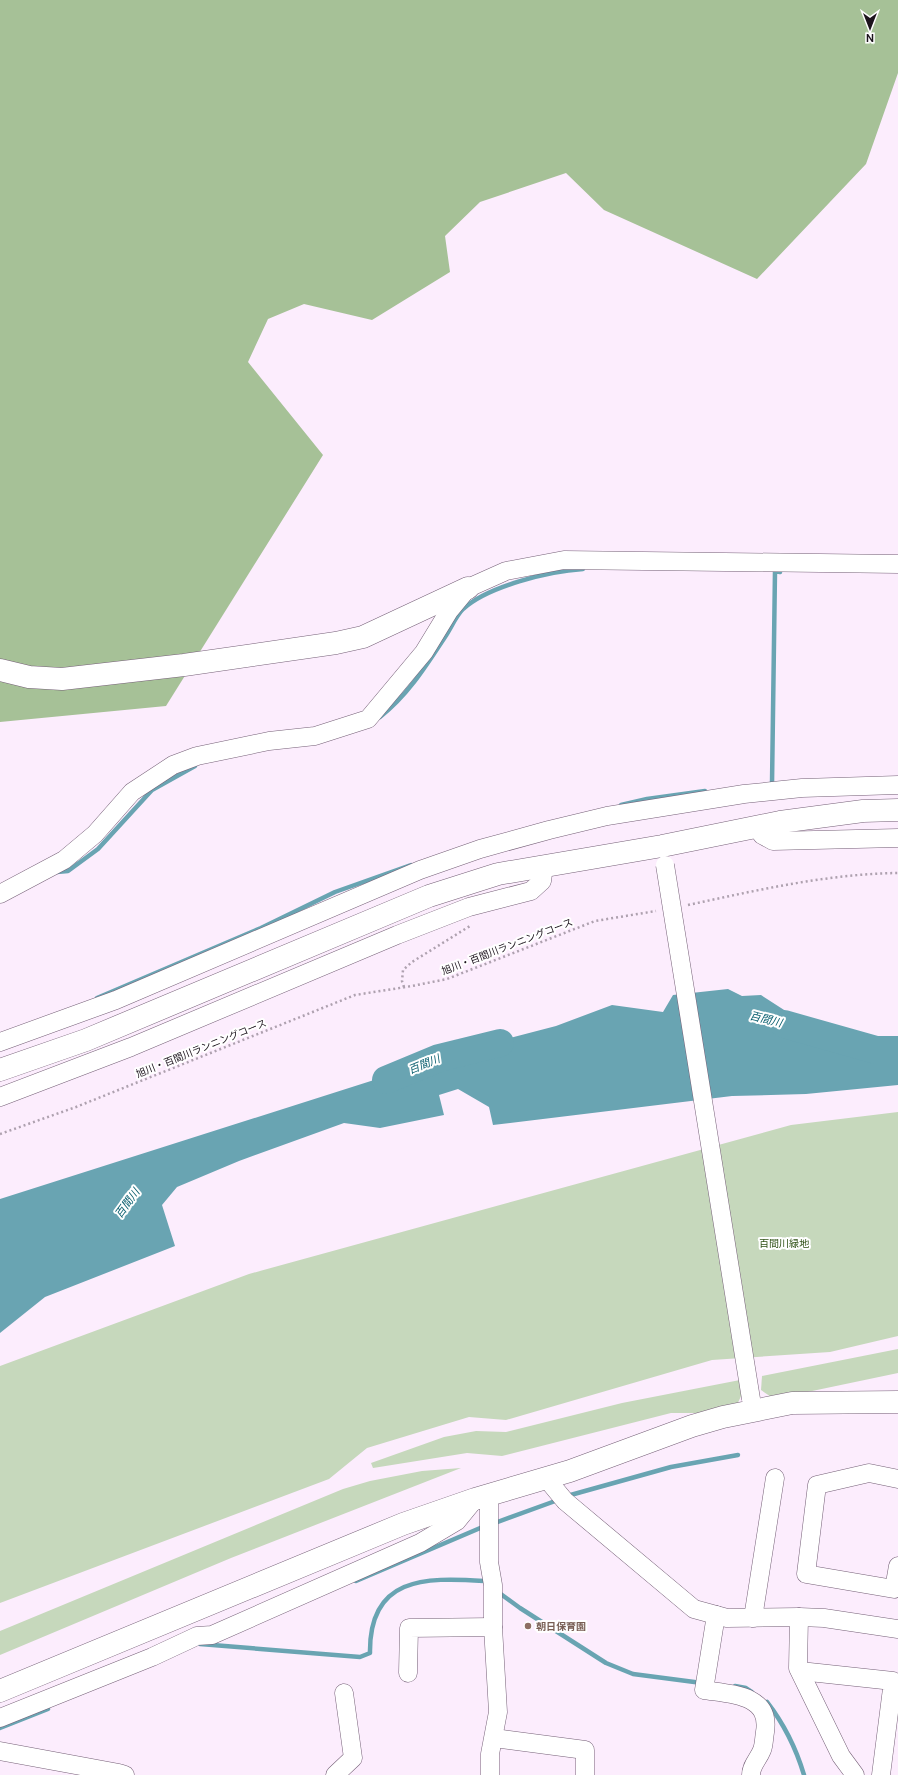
<svg xmlns="http://www.w3.org/2000/svg" width="898" height="1775" font-family="'DM Sans','Noto Sans JP',sans-serif">
<style>
.green{fill:#c6d8bc}
.forest{fill:#a6c197}
.water{fill:#69a4b2}
.lines{fill:none;stroke-linecap:round;stroke-linejoin:round}
.stream{stroke:#69a4b2;stroke-width:4.5}
.river{stroke:#69a4b2;stroke-width:28}
.minor-casing{stroke:#756077;stroke-width:19}
.tertiary-casing{stroke:#756077;stroke-width:23}
.path{stroke:#aea1af;stroke-width:2.5;stroke-dasharray:2 3;stroke-linecap:butt}
.minor{stroke:#fff;stroke-width:18}
.tertiary{stroke:#fff;stroke-width:22}
.minor-bridge-casing{stroke:#756077;stroke-width:19;stroke-linecap:butt}
.minor-bridge{stroke:#fff;stroke-width:18}
.education-dot{fill:#8d6e63;stroke:#fff;stroke-width:1.5}
.labels{text-anchor:middle;stroke-width:4;stroke-linejoin:round;paint-order:stroke}
.street-label{font-size:10px;fill:#1c141d;stroke:#fff}
.park-label{font-size:10px;fill:#2f5116;stroke:#fff}
.education-label{font-size:10px;font-weight:bold;fill:#785e54;stroke:#fff;text-anchor:start}
.water-label{font-size:11px;font-style:italic;fill:#0b6070;stroke:#fff}
</style>
<rect width="100%" height="100%" fill="#fcedfd"/>
<g class="green">
<polygon points="898,1112 898,1336 830,1352 712,1360 506,1420 469,1417 367,1448 329,1479 0,1603 0,1366 249,1274 791,1125"/>
<polygon points="898,1349 898,1373 774,1399 761,1390 762,1376"/>
<polygon points="740,1380 742,1394 736,1407 710,1413 671,1413 502,1456 467,1453 373,1468 371,1463 444,1437 476,1431 506,1432 622,1403"/>
<polygon points="461,1468 231,1558 0,1655 0,1631 343,1489 370,1481 422,1471"/>
</g>
<polygon class="forest" points="0,0 898,0 898,73 866,164 757,279 604,210 566,173 480,202 445,236 450,272 372,320 304,304 268,319 248,362 323,455 166,706 0,722"/>
<polygon class="water" points="728,989 742,996 761,995 829,1039 898,1036 898,1085 806,1094 732,1096 493,1125 489,1107 458,1089 439,1095 444,1115 380,1128 344,1123 239,1161 177,1187 162,1205 175,1246 45,1297 0,1333 0,1199 487,1044 556,1026 612,1005 663,1012 673,995"/>
<g class="lines">
<g class="stream">
<path d="M380 717C408 695 426 666 445 637 451 628 456 616 463 609 488 586 550 571 583 569"/>
<polyline points="772,784 775,571 780,572"/>
<polyline points="621,805 647,799 705,791"/>
<polyline points="57,872 68,871 98,849 152,790 195,766"/>
<polyline points="97,998 261,928 335,892 411,865"/>
<polyline points="567,1496 671,1467 738,1455"/>
<polyline points="492,1524 558,1500"/>
<polyline points="356,1581 485,1526"/>
<polyline points="498,1592 520,1608 606,1663 633,1674 702,1683"/>
<path d="M200 1644 360 1657 370 1653C369 1577 424 1577 484 1581L487 1584"/>
<polyline points="735,1686 746,1688 752,1692"/>
<path d="M767 1702C784 1724 796 1748 804 1775"/>
<polyline points="0,1728 48,1709"/>
</g>
<g class="river">
<polyline points="784,1024 876,1050 898,1050"/>
<polyline points="386,1080 439,1058 500,1043"/>
</g>
<g class="minor-casing">
<g id="minor">
<polyline points="757,827 762,835 773,841 898,838"/>
<polyline points="0,894 64,860 95,834 132,792 173,765 197,756 269,741 315,736 368,719 424,652 449,611 468,588 506,571 564,560 898,564"/>
<polyline points="0,1042 116,1000 420,870 480,849 549,830 607,816 744,794 802,788 898,785"/>
<polyline points="0,1097 131,1047 397,935 469,907 531,891 542,881 544,866"/>
<polyline points="546,1478 565,1501 694,1609 727,1618 799,1617 798,1668 841,1756 855,1775"/>
<polyline points="898,1479 869,1473 817,1485 806,1574 894,1589 898,1566"/>
<polyline points="489,1495 489,1562 493,1585 493,1627 498,1712 490,1754 490,1775"/>
<path d="M716 1615 704 1690C730 1694 771 1694 765 1732 764 1738 764 1745 762 1750 758 1760 751 1765 751 1775"/>
<polyline points="799,1617 824,1618 898,1629"/>
<polyline points="753,1618 775,1478"/>
<polyline points="800,1671 893,1681 881,1775"/>
<polyline points="408,1673 409,1628 493,1627"/>
<polyline points="0,1718 152,1657 197,1636 212,1635 420,1543 457,1521 475,1499"/>
<polyline points="494,1738 585,1750 585,1775"/>
<polyline points="0,1751 119,1773 125,1775"/>
<polyline points="335,1775 353,1758 344,1693"/>
</g>
</g>
<g class="tertiary-casing">
<g id="tertiary">
<polyline points="0,670 29,677 62,679 184,665 336,643 363,637 468,588"/>
<polyline points="0,1070 86,1040 429,896 498,874 662,846 780,822 863,811 898,810"/>
<polyline points="0,1691 403,1524 475,1499 570,1471 692,1426 723,1417 792,1403 898,1402"/>
</g>
</g>
<g class="path">
<path d="M688 905C758 890 827 874 898 873"/>
<polyline points="404,987 402,981 403,970 412,962 470,926"/>
<polyline points="0,1134 76,1107 355,995 412,986 447,979 595,921 656,911"/>
</g>
<use href="#minor" class="minor"/>
<use href="#tertiary" class="tertiary"/>
<g class="minor-bridge-casing">
<polyline id="minor-bridge" points="665,865 751,1399"/>
</g>
<use href="#minor-bridge" class="minor-bridge"/>
</g>
<circle class="education-dot" cx="528" cy="1626" r="4"/>
<g class="labels">
<g class="street-label">
<text transform="translate(507 946) rotate(-21)" y="4">旭川・百間川ランニングコース</text>
<text transform="translate(201 1048) rotate(-22)" y="4">旭川・百間川ランニングコース</text>
</g>
<g class="park-label">
<text x="784" y="1247">百間川緑地</text>
</g>
<g class="education-label">
<text x="536" y="1630">朝日保育園</text>
</g>
<g class="water-label">
<text transform="translate(766 1019) rotate(14)" y="4">百間川</text>
<text transform="translate(424 1064) rotate(-22)" y="4">百間川</text>
<text transform="translate(127 1203) rotate(-54)" y="4">百間川</text>
</g>
</g>
<g transform="translate(870 28) rotate(180)" stroke="#ffffff" stroke-width="3" paint-order="stroke">
<path d="M0-3L7 15L0 10L-7 15Z" fill="#1c141d"/>
<text y="-6" font-size="11" font-weight="bold" text-anchor="middle" fill="#1c141d">N</text>
</g>
</svg>
